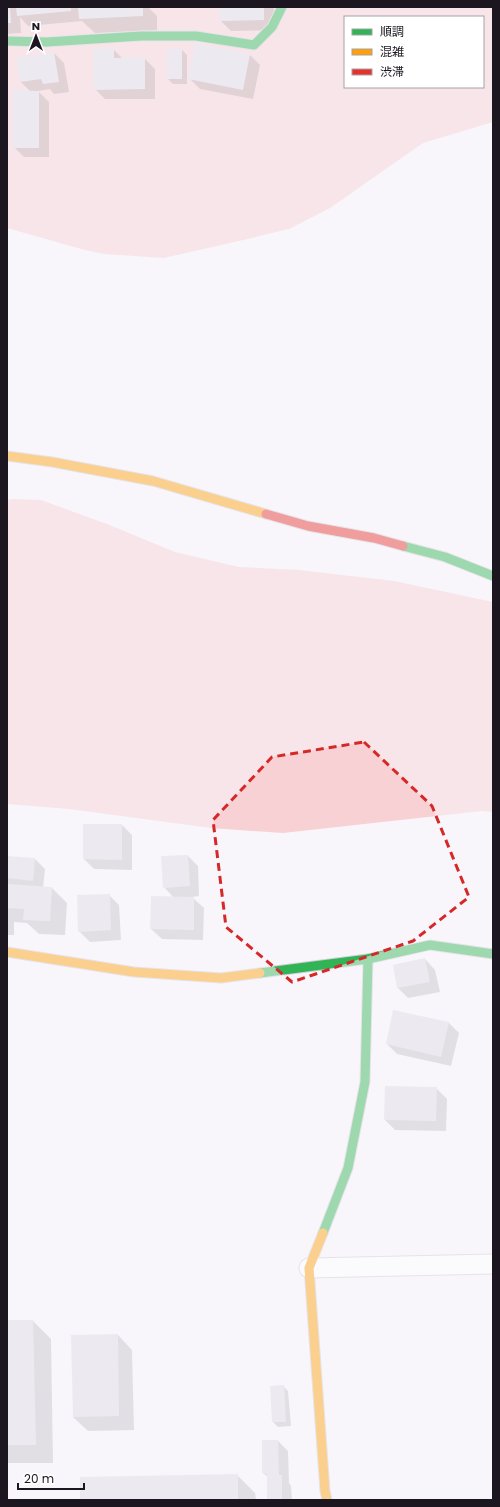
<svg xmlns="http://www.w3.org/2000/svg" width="500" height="1507" font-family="Poppins,'Noto Sans JP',sans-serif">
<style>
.green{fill:#f8d1d4;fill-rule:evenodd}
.shadow{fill:#0003}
.building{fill:#dddce5}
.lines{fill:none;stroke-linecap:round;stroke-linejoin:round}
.street-casing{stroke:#d1cdd5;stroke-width:21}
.fast-casing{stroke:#d1cdd5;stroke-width:11}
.slow-casing{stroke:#d1cdd5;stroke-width:11}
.jam-casing{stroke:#d1cdd5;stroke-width:11}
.street{stroke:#fefefe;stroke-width:19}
.fast{stroke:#30b455;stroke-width:9}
.slow{stroke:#ff9f0a;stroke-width:9}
.jam{stroke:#e5322d;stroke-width:9}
.marked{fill:none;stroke:#d62828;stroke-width:3;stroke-dasharray:8 5;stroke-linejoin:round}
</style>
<rect width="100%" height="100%" fill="#f8f6fa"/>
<g class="green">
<path d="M7 7H493V122L423 143 330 208 289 229 243 240 164 258 104 254 85 250 7 228ZM345 17H483V87H345Z"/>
<polygon points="13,499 41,500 107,524 175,552 239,567 299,570 394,581 493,602 493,812 482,811 283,833 211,828 69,809 7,804 7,500"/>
</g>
<g class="shadow">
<polygon points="7,7 148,7 157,16 157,30 95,33 82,21 28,26 20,17 21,33 7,34"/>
<polygon points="220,7 274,7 274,30 231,31 221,21"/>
<polygon points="114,50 123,59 144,58 155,69 155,99 105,99 95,89"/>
<polygon points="168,50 182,50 187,55 187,84 173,84 168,79"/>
<polygon points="54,53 64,63 69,92 54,94 50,89 38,91 49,102 49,157 24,157 14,147 31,92 21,82 17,59"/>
<polygon points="250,55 260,65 253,99 200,89 189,78"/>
<polygon points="122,825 132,835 132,870 94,869 84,859"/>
<polygon points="188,856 198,866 199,896 192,897 204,908 203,940 162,939 151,929 174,898 164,887"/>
<polygon points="7,857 35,859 45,869 43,888 52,888 67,903 65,935 39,934 27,923 14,922 14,935 7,935"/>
<polygon points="109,895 119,905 121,940 90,942 79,931"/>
<polygon points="425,959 435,970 440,992 408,998 398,988 394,965"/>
<polygon points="394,1011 449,1023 459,1033 451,1066 397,1054 387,1044"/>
<polygon points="436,1088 447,1099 446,1131 395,1130 385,1120"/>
<polygon points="7,1321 33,1321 51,1339 53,1463 7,1463"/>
<polygon points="118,1335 132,1350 134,1430 88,1431 73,1417"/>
<polygon points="283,1386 288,1391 291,1426 278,1427 273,1422 271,1387"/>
<polygon points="278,1441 288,1451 289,1483 291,1486 292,1500 268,1500 268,1477 263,1473"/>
<polygon points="237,1475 255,1493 256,1500 81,1500"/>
</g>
<g class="building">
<polygon points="7,7 10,7 11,23 7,23"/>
<polygon points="16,7 71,7 71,11 17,16"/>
<polygon points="78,7 143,7 143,16 79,19"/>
<polygon points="219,7 264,7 264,20 220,21"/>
<polygon points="195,43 250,54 243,90 188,79"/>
<polygon points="93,49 114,49 114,58 145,57 145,89 94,90"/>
<rect x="167" y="49" width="15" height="30"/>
<polygon points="54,52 59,82 43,84 41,79 20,82 16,58"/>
<polygon points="13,90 39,91 39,148 13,148"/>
<polygon points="83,824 122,824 122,860 83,859"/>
<polygon points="188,855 190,886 163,888 161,856"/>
<polygon points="7,856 35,858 33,881 7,878"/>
<polygon points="7,884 52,887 50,921 23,920 24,909 7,908"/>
<polygon points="110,894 111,930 78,932 77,895"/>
<polygon points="151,896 194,897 194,930 150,929"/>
<polygon points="425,958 430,982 397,988 393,965"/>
<polygon points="393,1010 449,1022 441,1057 386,1044"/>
<polygon points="385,1086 437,1087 436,1121 384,1120"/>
<polygon points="7,1320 33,1320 36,1445 7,1445"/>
<polygon points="118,1334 119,1416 73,1417 71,1335"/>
<polygon points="284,1385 286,1422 272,1422 270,1386"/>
<polygon points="262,1440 278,1440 279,1475 282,1475 282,1500 267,1500 267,1474 262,1473"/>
<polygon points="238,1474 238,1500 80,1500 80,1477"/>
</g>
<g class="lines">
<g class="street-casing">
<polyline id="street" points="309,1268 493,1264"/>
</g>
<g class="fast-casing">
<g id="fast">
<polyline points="7,41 47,42 141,36 196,36 254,45 272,27 282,7"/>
<polyline points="403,546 445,557 493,576"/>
<polyline points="260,973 368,959 430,945 493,954"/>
<polyline points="323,1233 348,1168 365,1082 368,959"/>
</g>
</g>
<g class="slow-casing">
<g id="slow">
<polyline points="7,456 52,462 153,481 266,514"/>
<polyline points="7,952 134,972 221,978 260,973"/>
<polyline points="323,1233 309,1268 325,1491 327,1500"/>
</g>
</g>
<g class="jam-casing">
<polyline id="jam" points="266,514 308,526 374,538 403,546"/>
</g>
<use href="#street" class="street"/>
<use href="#fast" class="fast"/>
<use href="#slow" class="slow"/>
<use href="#jam" class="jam"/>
</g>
<path d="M0 0H500V1507H0ZM364 742 432 806 469 897 413 941 292 982 226 927 213 820 272 757Z" fill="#f8f6fa" fill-opacity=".55" fill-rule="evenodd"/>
<path class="marked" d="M364 742 432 806 469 897 413 941 292 982 226 927 213 820 272 757Z"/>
<rect width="500" height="1507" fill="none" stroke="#1b1620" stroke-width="16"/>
<rect x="344" y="16" width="140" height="72" fill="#ffffff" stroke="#a4a2a6"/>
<rect x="352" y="29" width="20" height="6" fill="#30b455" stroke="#a4a2a6"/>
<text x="380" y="36" font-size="12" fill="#1b1620">順調</text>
<rect x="352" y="49" width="20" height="6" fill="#ff9f0a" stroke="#a4a2a6"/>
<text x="380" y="56" font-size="12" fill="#1b1620">混雑</text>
<rect x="352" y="69" width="20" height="6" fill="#e5322d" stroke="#a4a2a6"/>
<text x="380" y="76" font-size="12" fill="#1b1620">渋滞</text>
<g transform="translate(36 36)" stroke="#ffffff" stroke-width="3" paint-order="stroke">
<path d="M0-3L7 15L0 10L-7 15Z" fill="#1b1620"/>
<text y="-6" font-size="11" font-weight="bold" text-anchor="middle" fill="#1b1620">N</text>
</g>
<path d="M18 1483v6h66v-6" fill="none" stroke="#1b1620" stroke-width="2"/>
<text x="24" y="1483" font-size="12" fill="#1b1620" stroke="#ffffff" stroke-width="3" paint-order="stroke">20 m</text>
</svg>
